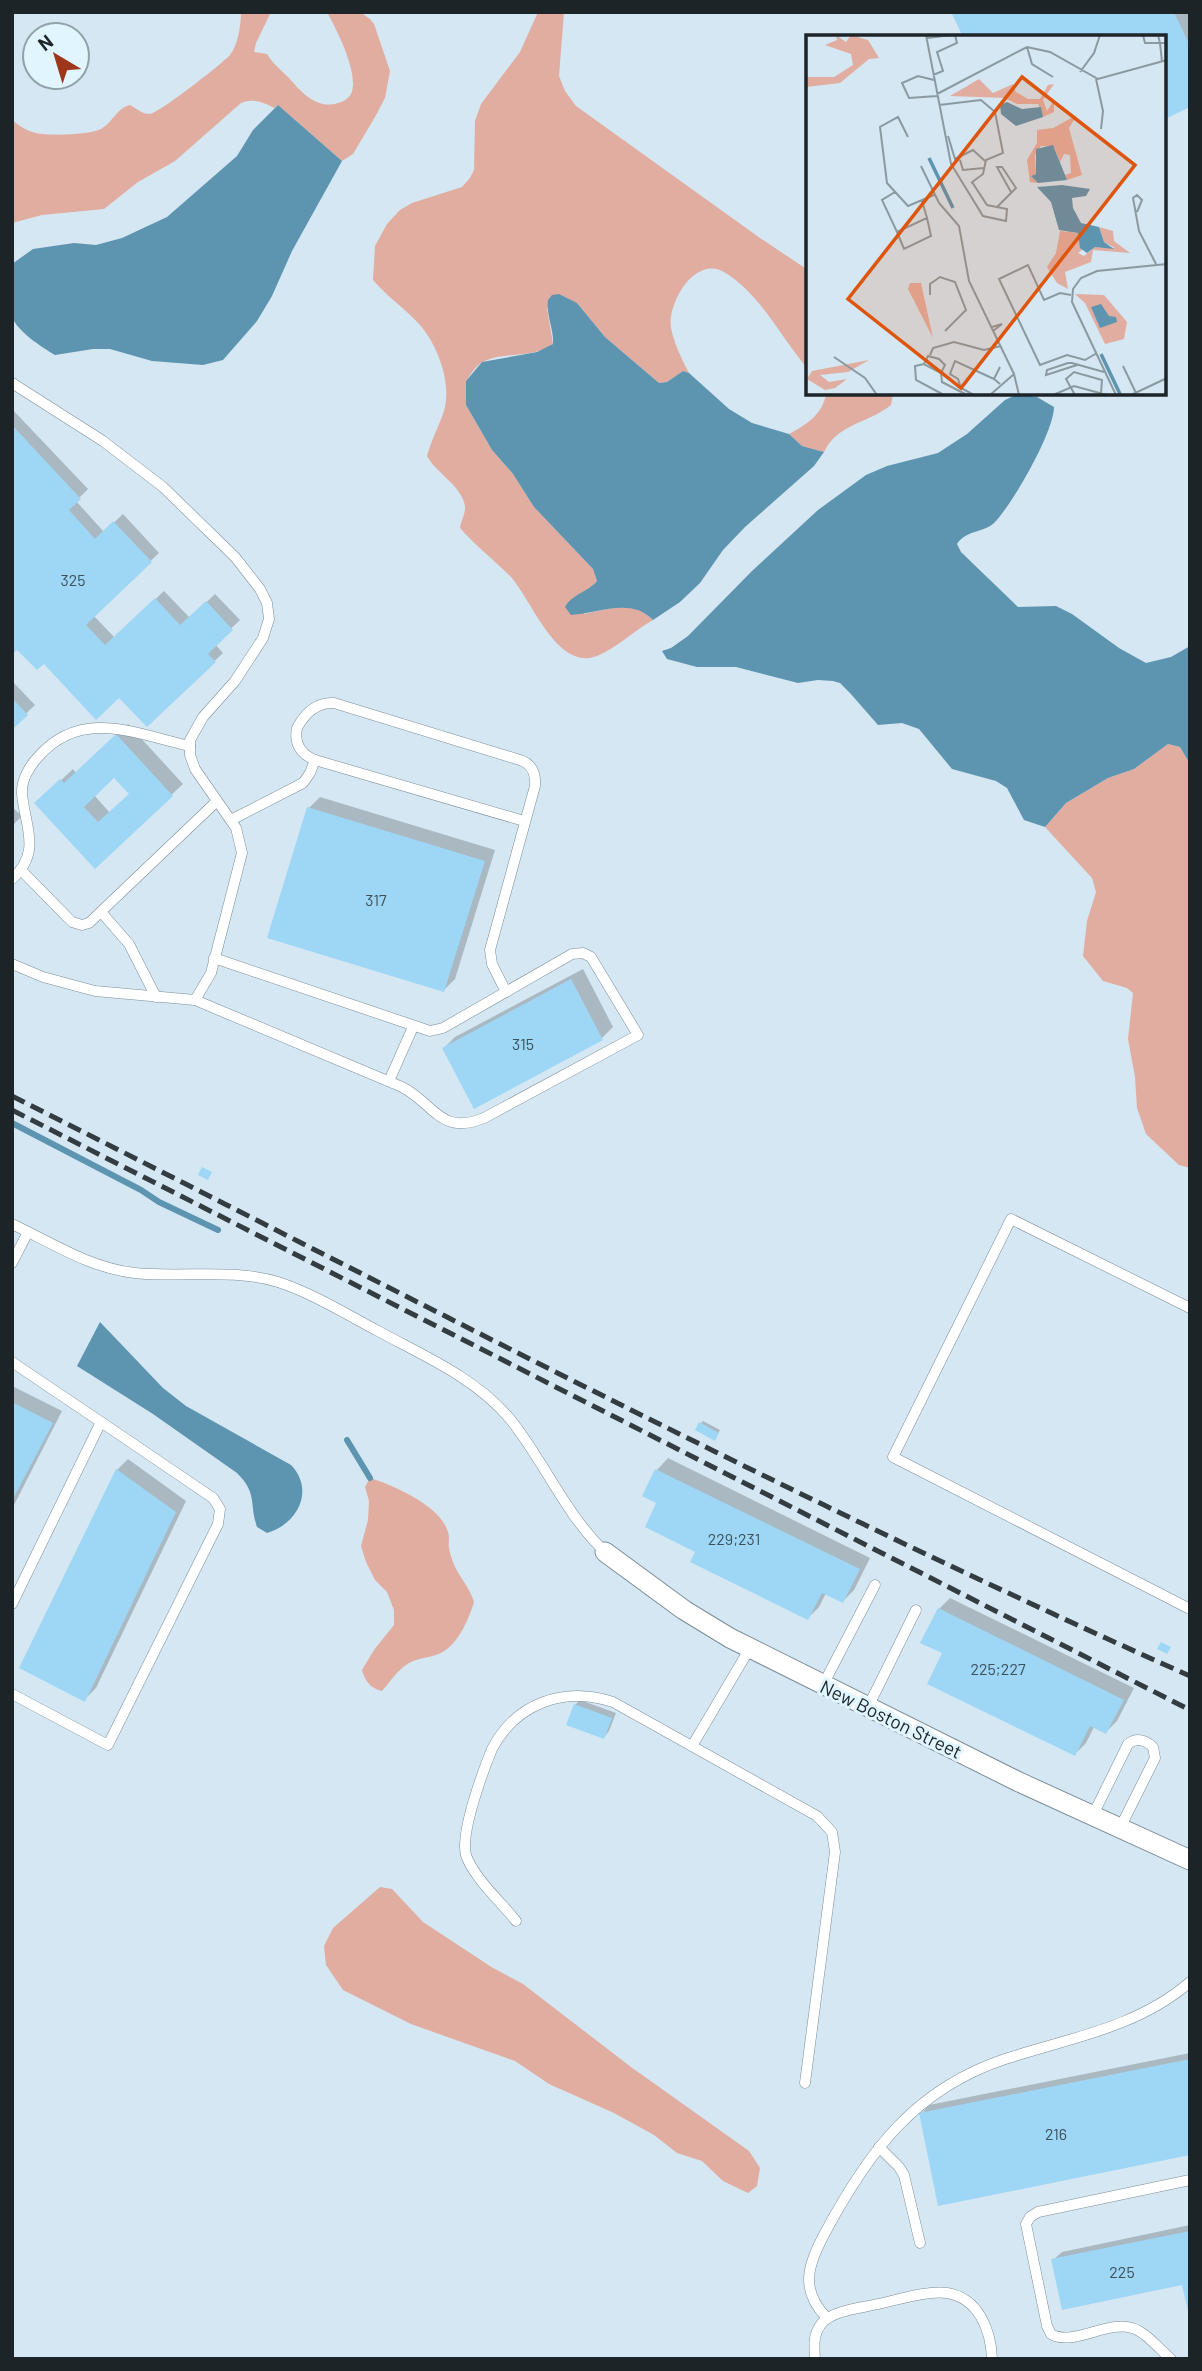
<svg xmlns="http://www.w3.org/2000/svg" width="1202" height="2371" font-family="Barlow,sans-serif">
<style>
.green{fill:#e1ada0}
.water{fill:#5d94b0}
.shadow{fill:#0003;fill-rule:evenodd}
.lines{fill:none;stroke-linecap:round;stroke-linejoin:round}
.stream{stroke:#5d94b0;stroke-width:6}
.building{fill:#9ed7f5;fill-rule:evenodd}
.service-casing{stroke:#7c8d97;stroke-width:11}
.minor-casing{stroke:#7c8d97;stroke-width:21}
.service{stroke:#fff;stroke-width:10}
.minor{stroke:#fff;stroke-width:19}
.rail{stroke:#333c40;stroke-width:5;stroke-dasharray:14 7;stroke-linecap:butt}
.labels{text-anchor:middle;stroke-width:6;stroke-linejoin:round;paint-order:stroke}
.number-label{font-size:16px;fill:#3d515b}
.street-label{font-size:19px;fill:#1d2428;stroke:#e1f5ff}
.inset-river{fill:none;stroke:#5d94b0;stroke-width:3.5}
.inset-road{fill:none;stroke:#8b99a1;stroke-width:2}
.view{fill:#de560d;fill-opacity:0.15;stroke:#de560d;stroke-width:3.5}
.inset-edge{fill:none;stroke:#1d2428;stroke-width:3.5}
</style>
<rect width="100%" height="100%" fill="#d4e7f2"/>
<g class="green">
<path d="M241 12H271L256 43 254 52 267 54C273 64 281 70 289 78 301 92 317 110 338 103 343 102 349 98 351 94 360 74 336 29 327 12H360L370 19 374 24 390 71 385 98 375 117 353 154 342 161 278 105 274 108C263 102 252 98 241 103L175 161 138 182 104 209 42 215 12 223V120C20 126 26 131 36 133 49 136 90 135 101 129 113 122 117 108 130 105 137 109 142 114 150 114 159 113 222 64 230 55 238 45 241 25 241 12Z"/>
<path d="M538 12H564L559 76 565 91 576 106 760 238 808 270V369C781 338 761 294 724 272 695 255 667 303 671 328 674 343 682 360 689 373L683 371 667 382 659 383 605 337 577 303 547 308 553 344C532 360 502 350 481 363 475 367 470 375 466 381V405L492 450 513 474 534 507 593 569 597 581 589 589 578 595 584 614C608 609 634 600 653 620 635 630 613 651 594 657 555 668 531 598 510 576 494 560 475 545 460 528 461 521 466 512 465 506 462 486 436 473 427 456 431 441 439 426 444 411 452 383 438 346 420 325 405 308 387 297 373 280L375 246 387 224 400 210 412 203 462 187 470 178 474 170 475 121 481 104 520 52Z"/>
<path d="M826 394H893L891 405 887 408C864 424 837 425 824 452L802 446 789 434C806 425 823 414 826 394Z"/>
<polygon points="1168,744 1180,747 1190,764 1190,1168 1179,1165 1146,1134 1137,1108 1135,1077 1128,1039 1133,993 1127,988 1103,981 1083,956 1087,921 1096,892 1092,878 1045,827 1066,803 1108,778 1134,769"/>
<path d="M370 1478C393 1485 441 1506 448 1532 450 1537 448 1543 449 1548 450 1554 453 1563 456 1569 462 1580 470 1589 474 1602 468 1621 457 1648 436 1655 427 1658 419 1658 409 1663 397 1670 391 1681 382 1691 370 1688 365 1681 362 1670L374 1650 394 1625V1610L387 1592 375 1580 366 1562 361 1546 368 1520 369 1501 365 1487Z"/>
<polygon points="380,1887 392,1889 423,1922 493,1968 523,1984 631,2067 749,2151 760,2168 757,2186 748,2193 723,2181 702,2161 677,2153 654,2135 614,2113 549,2084 515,2061 411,2024 343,1990 326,1965 324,1946 333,1928"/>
</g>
<g class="water">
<path d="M278 105 342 161 292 251 272 296 257 321 223 360 203 365 152 361 110 349H93L55 355C42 347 16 331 12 316 9 304 12 278 12 264L33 249 74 243 96 245 122 238 167 217 237 156 253 130Z"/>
<path d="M559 294 577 303 605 337 659 383 667 382 683 371 689 373 729 409 752 423 789 434 802 446 824 452 814 466 745 527 723 550 700 583 680 602 653 620C631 597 599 613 571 615L565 607C572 594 588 592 597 581L593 569 534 507 513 474 492 450 466 405V381L482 362 537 352 553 344C554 329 546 315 548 300L552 295Z"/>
<path d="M1018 394 1037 397 1054 407C1054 432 1012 505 994 523 983 533 966 530 957 544L961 552 1018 607 1056 606 1072 614 1119 648 1146 663 1171 657 1190 646V764L1180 747 1168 744 1134 769 1108 778 1066 803 1045 827 1024 820 1007 788 996 781 952 769 919 729 902 723 878 725 850 693 840 683 833 681 818 680 798 683 736 667H697L667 659 662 651 671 648 688 636 752 571 818 510 866 475 887 466 938 453 967 434 1005 400Z"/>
<path d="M100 1322 163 1388 186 1406 291 1465C315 1490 298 1524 267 1533L257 1527C249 1504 258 1494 237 1473L153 1414 77 1366Z"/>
</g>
<g class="shadow">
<polygon points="953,12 1190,12 1190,105 1165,37"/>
<polygon points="12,409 88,489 76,501 104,532 123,514 159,553 93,615 115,638 164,591 190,618 215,594 240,620 215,644 223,653 147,725 119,695 18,647 12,652"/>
<polygon points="12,681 35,705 12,727"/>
<path d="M128 724 183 784 95 866 37 803 73 769 76 773ZM114 776 131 793 110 813 94 795Z"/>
<polygon points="320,797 495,850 455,979 444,990 309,808"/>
<polygon points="12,807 22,816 12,826"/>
<polygon points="583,969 613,1027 602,1038 475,1106 444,1048 455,1037"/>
<polygon points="12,1386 62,1411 12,1509"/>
<polygon points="703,1421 720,1430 717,1436 701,1423"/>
<polygon points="668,1458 870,1558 854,1590 843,1601 826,1593 819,1607 808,1618 697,1551 658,1502 644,1495 657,1470"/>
<polygon points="128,1459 186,1501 96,1688 85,1699 117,1470"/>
<polygon points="950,1598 1134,1688 1117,1721 1106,1732 1094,1727 1086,1743 1075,1754 945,1653 939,1609"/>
<polygon points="580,1700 616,1713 609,1731 604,1737 575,1705"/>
<polygon points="1190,2053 1190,2154 921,2114 929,2105"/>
<polygon points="1190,2225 1190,2316 1183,2283 1053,2260 1062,2252"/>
</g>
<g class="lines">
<g class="stream">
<polyline points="12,1123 141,1190 159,1202 218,1230"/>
<polyline points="347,1440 370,1478"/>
</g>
</g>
<g class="building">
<polygon points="951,12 1174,12 1190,46 1190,107 1165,119 1165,37 963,37"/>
<polygon points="12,425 81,499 69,510 95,539 113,521 152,562 86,625 105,645 155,598 180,625 206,601 233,630 208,654 216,662 147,727 119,698 96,720 44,664 37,670 17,650 12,654"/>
<polygon points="12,698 28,715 12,730"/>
<path d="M116 734 173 796 95 869 34 803 60 779 64 783ZM114 778 129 794 98 822 84 807Z"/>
<polygon points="307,807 485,861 444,992 267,938"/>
<polygon points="571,979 603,1040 474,1109 442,1048"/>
<polygon points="202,1167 212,1172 208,1180 198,1175"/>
<polygon points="12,1402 53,1423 12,1501"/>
<polygon points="699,1422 719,1433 715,1441 695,1430"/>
<polygon points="116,1469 176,1512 85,1702 19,1668"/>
<polygon points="655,1469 860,1569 843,1603 822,1593 808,1620 690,1562 695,1552 645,1527 656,1503 642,1496"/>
<polygon points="938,1608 1124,1700 1106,1734 1090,1726 1075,1756 927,1684 942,1653 920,1643"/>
<polygon points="1161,1642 1171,1647 1167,1654 1157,1649"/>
<polygon points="574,1704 612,1718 604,1739 566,1725"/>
<polygon points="1190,2059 1190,2155 938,2206 919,2113"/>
<polygon points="1190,2231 1190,2319 1182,2285 1062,2310 1051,2259"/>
</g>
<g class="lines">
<g class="service-casing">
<g id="service">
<polyline points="12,383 103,441 163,487 235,557 260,589 267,603 269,619 263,638 235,681 203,717 190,740 190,755 195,769 236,828 242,853 211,973 195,1000"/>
<polyline points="231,820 303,783 310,773 315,760"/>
<polyline points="21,870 72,922 82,925 89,923 217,801"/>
<path d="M12 879C42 852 25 827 22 794 21 780 30 765 39 756 83 707 138 735 190 746"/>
<polyline points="102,913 129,944 156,997"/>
<path d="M12 964 43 977 95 991 195 1000 402 1087C435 1104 440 1136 484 1118L638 1035 591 957 583 953 572 954 443 1028 430 1031 214 958"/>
<path d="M506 992 492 964 490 950 535 786C536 773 532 764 520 760L334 703C317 702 305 713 297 728 294 743 300 754 315 760L524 821"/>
<polyline points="389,1081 413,1027"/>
<path d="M12 1224C52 1243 90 1268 135 1273 181 1278 232 1268 278 1282 312 1293 346 1314 378 1331 424 1356 476 1378 510 1419 544 1461 565 1514 605 1552"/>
<polyline points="12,1263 28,1232"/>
<polyline points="1190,1308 1011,1219 893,1457 1190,1609"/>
<polyline points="12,1362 101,1422 12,1604"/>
<polyline points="823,1685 875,1585"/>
<polyline points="12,1694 108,1745 218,1524 220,1509 213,1498 101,1422"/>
<polyline points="868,1707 916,1610"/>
<polyline points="692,1746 750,1648"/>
<path d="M1093 1815 1128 1744C1137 1737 1145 1740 1153 1747L1155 1758 1120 1828"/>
<path d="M516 1921C502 1903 473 1877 466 1855 460 1833 483 1771 492 1749 516 1703 564 1686 613 1702L817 1816 832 1832 835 1852 805 2083"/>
<polyline points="879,2147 899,2167 904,2175 920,2243"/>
<path d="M827 2318C798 2289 809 2262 826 2231 869 2151 915 2089 1005 2059 1069 2038 1137 2028 1190 1982"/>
<path d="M815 2359C814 2345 813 2334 822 2323 834 2310 861 2308 878 2304 897 2300 928 2290 947 2293 979 2298 991 2331 992 2359"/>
<path d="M1171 2359C1159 2349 1146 2332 1132 2328 1108 2320 1072 2347 1051 2334L1047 2326 1026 2224 1030 2217 1038 2212 1190 2180"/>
</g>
</g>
<g class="minor-casing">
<polyline id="minor" points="605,1552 684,1610 730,1638 1019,1782 1190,1860"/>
</g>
<use href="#service" class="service"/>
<use href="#minor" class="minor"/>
<g class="rail">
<path d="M12 1096C403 1293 790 1498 1190 1676"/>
<polyline points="12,1110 1190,1710"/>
</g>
</g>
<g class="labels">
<g class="number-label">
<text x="73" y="586">325</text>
<text x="376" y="906">317</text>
<text x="523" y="1050">315</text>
<text x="734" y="1545">229;231</text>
<text x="998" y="1675">225;227</text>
<text x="1056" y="2140">216</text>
<text x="1122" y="2278">225</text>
</g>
<g class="street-label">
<text transform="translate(891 1719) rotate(26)" y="7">New Boston Street</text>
</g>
</g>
<g transform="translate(806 35)">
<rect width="360" height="360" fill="#d4e7f2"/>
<path d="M30 0 40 7 45 0 62 5 73 23 63 24 34 48 0 52V42H28L47 30 45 19 19 10 31 5ZM173 44 187 58 207 49 210 57 222 64H234L242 50 248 49 237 65 241 76 248 65V77L237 82 232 69H211L199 63 144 61ZM271 80 263 93 276 140 261 145 259 140 265 138 264 120 258 119 254 127 248 112 235 111 229 120 230 139 225 141 232 148 224 147 221 125 231 108V95L247 93ZM293 192 307 196 308 206 324 218 287 215 285 227 259 237 262 254 251 248 241 232 250 218 254 196 272 198 277 214 272 218 278 221 289 212 309 213 298 207ZM104 248H115L127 303 102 254ZM269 259 298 260 321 287 318 304 299 309 279 268ZM63 325 42 337 14 340 23 347 41 344 29 353 19 355 1 344 6 336Z" fill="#e1ada0"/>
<path d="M201 67 216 74 235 72 237 82 210 91 195 79 194 70ZM247 110 261 145 232 148 225 141 230 139V114ZM256 150 284 154 280 161 266 163 267 173 275 188 293 192 298 207 308 214 289 212 281 218 274 213 272 198 253 195 245 167 231 152ZM295 269 303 281 310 282 311 287 294 293 285 272Z" fill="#5d94b0"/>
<path class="inset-river" d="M123 123 147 173M295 319 314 359"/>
<path class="inset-road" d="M120 0 145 129 177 181 200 186 201 174 181 170 166 147M337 0 339 8H354L352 0M121 3 146 0M221 12 226 29 247 42M356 27 354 8H361M274 37 288 18 294 0M127 40 137 36 131 17 151 8 149 0M290 44 297 76 295 94M128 45 112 41 96 48 103 63 131 61M131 59 221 12 244 17 292 44 361 25M133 70 175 65 189 77 197 118 180 125 177 139 165 148M142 101 149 124 167 115 179 126M102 102 92 82 74 92 81 148 102 171 128 160M154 125 157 135 178 133M115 131 133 168 153 191 163 246 208 339M89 157 76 165 91 197 121 183 116 166M191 172 210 153 196 132H191L205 157M331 177 336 165 331 160 327 163 333 196 350 229M91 197 98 214 125 201 121 183M124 260V249L134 242 149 247 160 275 139 296M265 260 254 258 238 265 222 230 193 244 234 330 261 320 279 325 291 318M186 292 196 289 187 296M124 320 127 313 148 307 178 315 195 311M28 322 59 343 71 360M118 329 122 321 133 324 139 330 135 338M271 330 240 340 241 335 262 328H266L298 337M317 331 330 358M194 332 188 344 194 349M138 360 110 345 109 331 118 329 135 338 136 347 161 360M168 360 155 353 152 344 144 339 149 326 188 344M184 360 208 339 213 360M247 360 268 351 301 360M269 360 260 344 268 337 296 345 295 358M310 360 266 267 267 254 275 243 291 236 361 229M325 360 361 343"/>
<path class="view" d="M216 42 329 130 155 353 42 264Z"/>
<rect width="360" height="360" class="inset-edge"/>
</g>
<rect width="1202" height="2371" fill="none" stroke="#1d2428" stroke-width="28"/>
<g transform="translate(56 56) rotate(322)"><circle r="33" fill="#e1f5ff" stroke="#93a1a9" stroke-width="2"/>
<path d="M0-5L12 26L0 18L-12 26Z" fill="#9e361b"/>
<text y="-10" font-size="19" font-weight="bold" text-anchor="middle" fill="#1d2428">N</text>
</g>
</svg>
